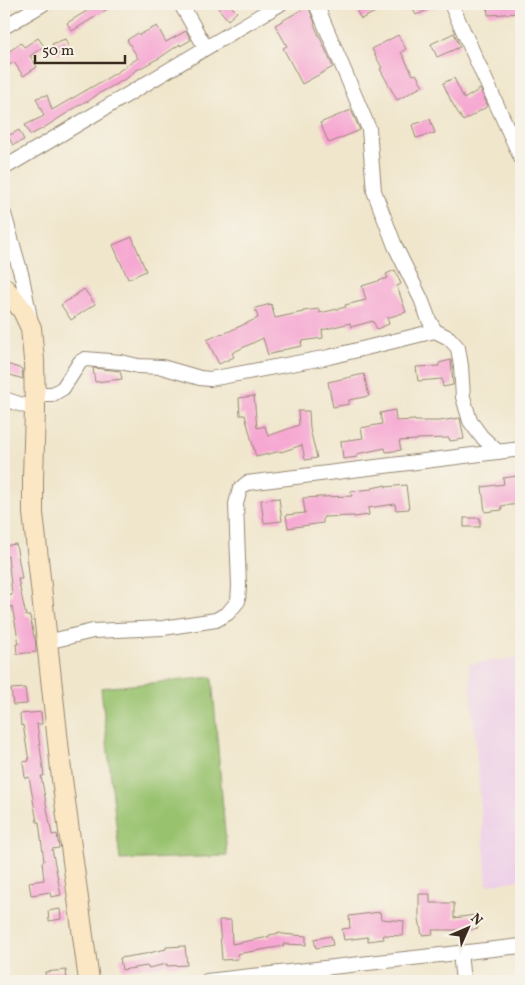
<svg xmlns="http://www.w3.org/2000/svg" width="525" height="985" font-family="Vollkorn,serif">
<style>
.built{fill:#eed0e8}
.green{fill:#99c26e;stroke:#6a7646}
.building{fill:#f6a5d1}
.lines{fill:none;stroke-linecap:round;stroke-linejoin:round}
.street-casing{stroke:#968875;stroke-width:16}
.secondary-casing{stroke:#968875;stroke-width:22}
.street{stroke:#fff;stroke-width:14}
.secondary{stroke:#fbe7c3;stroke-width:20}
</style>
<rect width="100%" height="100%" fill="#f7f3e8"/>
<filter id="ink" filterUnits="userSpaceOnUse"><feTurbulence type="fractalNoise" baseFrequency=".02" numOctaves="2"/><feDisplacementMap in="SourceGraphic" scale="10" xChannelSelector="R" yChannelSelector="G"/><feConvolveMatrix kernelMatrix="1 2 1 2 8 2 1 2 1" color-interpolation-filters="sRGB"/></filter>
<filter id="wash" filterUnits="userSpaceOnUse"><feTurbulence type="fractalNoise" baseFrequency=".0096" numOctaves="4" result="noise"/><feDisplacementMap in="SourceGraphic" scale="20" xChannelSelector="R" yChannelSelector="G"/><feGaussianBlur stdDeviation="1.12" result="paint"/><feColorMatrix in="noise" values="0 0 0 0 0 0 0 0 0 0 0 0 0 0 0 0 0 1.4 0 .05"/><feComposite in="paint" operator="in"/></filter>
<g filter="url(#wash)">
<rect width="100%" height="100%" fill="#f0e6cc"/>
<polygon class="built" points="521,658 521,880 487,885 469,664"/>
<polygon class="green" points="212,677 227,856 120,860 101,688"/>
<g id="blocks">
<g class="building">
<polygon points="98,4 116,4 72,31 67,23"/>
<polygon points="223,4 229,4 237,12 228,20 218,8"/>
<polygon points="353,4 392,4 361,19"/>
<polygon points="411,4 442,4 416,15"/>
<polygon points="487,4 519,4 520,13 488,15"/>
<polygon points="308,6 315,23 314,24 333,67 302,84 283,48 287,46 275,25"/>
<polygon points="157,26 166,42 186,31 191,40 180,46 180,44 161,57 135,71 127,78 98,94 87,102 86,101 42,129 30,135 25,125 44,116 36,98 47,95 52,110 116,73 138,58 127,40 138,33 139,35"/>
<polygon points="454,33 460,47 437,57 431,44"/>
<polygon points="398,35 406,49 401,52 413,75 416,74 423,86 397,100 380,69 382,68 372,49"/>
<polygon points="38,38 44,46 30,56 37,67 23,76 14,62 4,69 4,55 21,43 24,47"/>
<polygon points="65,39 70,50 58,55 52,44"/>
<polygon points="454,78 464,99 480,89 488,106 463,121 451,101 443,83"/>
<polygon points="351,110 360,130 329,143 320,123"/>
<polygon points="430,119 435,133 416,138 412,125"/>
<polygon points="19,130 24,140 13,145 8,136"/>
<polygon points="132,237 146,271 128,279 113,245"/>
<polygon points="395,270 401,284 397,286 406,312 387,318 389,324 377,329 373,321 351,327 350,323 322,330 323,338 301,341 302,346 282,350 282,351 268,355 263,338 232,353 234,357 219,364 207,340 222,333 223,334 258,318 255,308 271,304 275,318 303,312 303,311 319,309 320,313 346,307 345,305 366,300 362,286 388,278 386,274"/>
<polygon points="84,289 95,304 71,320 61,305"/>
<polygon points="451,360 453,385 443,387 442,379 418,381 416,367 439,366 439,363"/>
<polygon points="4,363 22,369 23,379 4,373"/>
<polygon points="93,368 120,371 122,379 95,382"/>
<polygon points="364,374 369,396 349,400 349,404 333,407 328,382"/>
<polygon points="254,396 257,428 265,426 268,436 299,425 298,411 309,411 310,429 317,458 305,460 302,445 281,452 281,451 256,457 245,415 240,415 239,398"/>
<polygon points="395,410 396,421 415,420 415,421 439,421 460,418 464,439 450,441 449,438 417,439 417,440 399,441 401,450 386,452 385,448 357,454 357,457 343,459 341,441 363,438 361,428 382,424 380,413"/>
<polygon points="517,476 521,504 501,506 502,510 485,512 482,487 504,484 503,478"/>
<polygon points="386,485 386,487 406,485 409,509 396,510 395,504 368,508 369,515 354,517 354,516 323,517 323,523 288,528 286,515 305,513 303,498 320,497 352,496 351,491 372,489 372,488"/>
<polygon points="279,498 282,521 264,523 261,500"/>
<rect x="464" y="518" width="16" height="9"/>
<polygon points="16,544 22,579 18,579 26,616 30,616 34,637 35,637 36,652 17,654 16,644 19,644 12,606 4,608 4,597 12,595 8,556 6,557 4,546"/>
<polygon points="25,688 27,704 13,705 11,689"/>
<polygon points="41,712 42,724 37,724 44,776 41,776 52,835 57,834 59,848 52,849 61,895 51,897 50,892 31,895 29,882 44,880 42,862 44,861 39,822 37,822 29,777 25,778 23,762 29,761 23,725 21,726 20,714"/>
<polygon points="419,894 430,894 430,903 454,903 454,918 475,915 478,928 468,930 432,930 433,934 422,935 419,919"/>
<polygon points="60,909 61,919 49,921 48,911"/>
<polygon points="380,912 381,919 404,921 403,936 383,935 384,939 368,941 368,937 344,940 342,929 350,928 349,916"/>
<polygon points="219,920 231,920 232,944 269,937 269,935 281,933 282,934 306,936 306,945 283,944 284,946 237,954 238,959 222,960"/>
<polygon points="331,936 333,945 316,948 314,939"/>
<polygon points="185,946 187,965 167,966 167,964 148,968 147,966 122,970 120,958 145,954 166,949 166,947"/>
<polygon points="66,970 67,981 46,981 45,972"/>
</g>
</g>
</g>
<g filter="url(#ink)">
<use href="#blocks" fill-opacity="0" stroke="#968875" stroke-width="1"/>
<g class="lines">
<g class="street-casing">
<g id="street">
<polyline points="181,4 205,47"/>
<polyline points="316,4 369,129 374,191 395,246 421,299 429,320 435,331"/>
<polyline points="451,4 521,158"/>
<polyline points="4,27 43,4"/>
<polyline points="4,168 280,4"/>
<polyline points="4,214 22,277 30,318"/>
<polyline points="35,394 53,394 63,388 80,362 85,359 121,362 138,366 162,367 200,378 210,379 329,357 435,331 449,338 458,348 461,366 463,397 470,421 481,436 498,452"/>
<polyline points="4,399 35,409"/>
<polyline points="47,642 93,631 163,628 216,620 228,613 238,601 239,586 236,504 240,489 247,483 521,449"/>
<polyline points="460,953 463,981"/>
<polyline points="207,981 521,946"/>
</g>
</g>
<g class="secondary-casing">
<polyline id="secondary" points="4,288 13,298 23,311 31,328 34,360 35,409 33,477 33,513 62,779 89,981"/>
</g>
<use href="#street" class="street"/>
<use href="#secondary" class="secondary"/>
</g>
</g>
<rect width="525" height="985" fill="none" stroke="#f7f3e8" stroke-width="20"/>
<g transform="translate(468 928) rotate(45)" stroke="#f7f3e8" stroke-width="4" paint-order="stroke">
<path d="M0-4L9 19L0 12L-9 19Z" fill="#3b2a1e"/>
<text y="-8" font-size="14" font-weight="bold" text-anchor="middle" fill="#3b2a1e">N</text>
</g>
<path d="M35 55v8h90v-8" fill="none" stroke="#3b2a1e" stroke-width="2.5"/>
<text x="42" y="55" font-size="15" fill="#3b2a1e" stroke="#f7f3e8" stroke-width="4" paint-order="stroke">50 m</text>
</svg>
